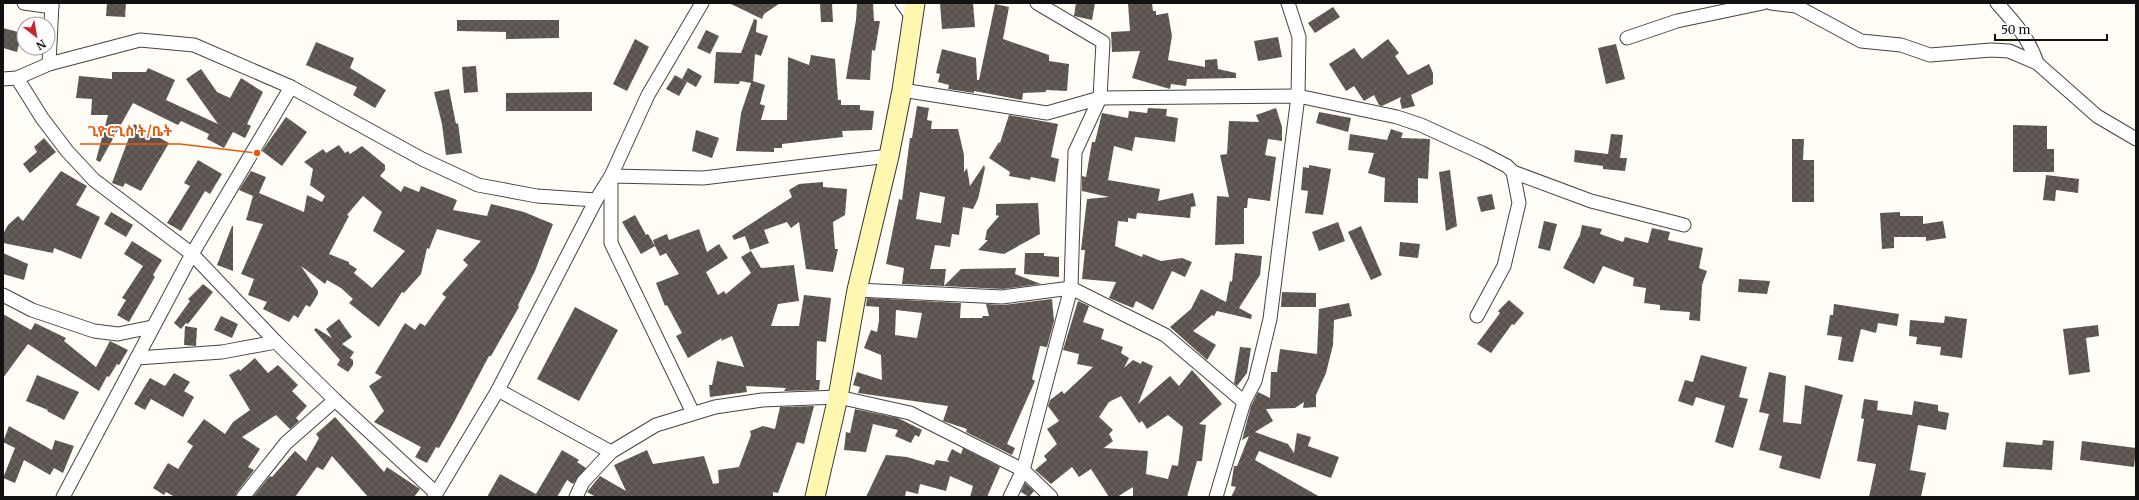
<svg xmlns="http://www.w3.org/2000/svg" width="2139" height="500" font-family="Merriweather,'Noto Sans Ethiopic',serif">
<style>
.building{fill:url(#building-cross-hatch);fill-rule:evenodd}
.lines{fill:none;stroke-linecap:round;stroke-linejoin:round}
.street-casing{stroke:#444;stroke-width:15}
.secondary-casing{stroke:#333;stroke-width:21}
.street{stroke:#fff;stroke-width:13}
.secondary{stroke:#fff6b0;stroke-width:19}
.leader{fill:none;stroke:#e8590c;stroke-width:1.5}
.callout-dot{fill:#e8590c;stroke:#fff;stroke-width:1.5}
.callout-label{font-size:14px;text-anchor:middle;font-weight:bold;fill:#e8590c;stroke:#fff;stroke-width:4;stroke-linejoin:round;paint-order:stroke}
</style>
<defs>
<pattern id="building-cross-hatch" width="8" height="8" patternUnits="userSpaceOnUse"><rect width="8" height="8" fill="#5a524d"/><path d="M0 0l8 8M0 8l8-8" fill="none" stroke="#6d6662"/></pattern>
</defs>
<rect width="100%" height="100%" fill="#fffdf5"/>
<g class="building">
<polygon points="107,3 126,3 125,17 106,16"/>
<polygon points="729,3 780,3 764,14 762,19"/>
<polygon points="820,3 832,3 833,22 821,22"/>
<polygon points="857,3 873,3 874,21 880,21 875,51 872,50 870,80 846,79 856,20"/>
<polygon points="940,3 973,3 975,27 942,29"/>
<polygon points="1076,3 1095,3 1092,20 1074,16"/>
<polygon points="1128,3 1152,3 1153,11 1156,11 1156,15 1168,13 1172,36 1168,60 1205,67 1205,60 1217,59 1218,69 1236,73 1236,78 1187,79 1186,86 1171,84 1170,89 1132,78 1140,51 1112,52 1111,32 1130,31"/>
<polygon points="995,4 1009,7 1003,39 1049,55 1049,61 1069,64 1067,91 1046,90 1046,92 1023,93 1022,100 974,91 974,93 948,89 949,85 938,82 940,74 936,73 942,49 976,58 977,80 979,80"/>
<polygon points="1333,7 1340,17 1315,33 1308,23"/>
<polygon points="754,19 757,20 756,32 768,36 761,56 755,54 753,81 765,85 760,104 765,106 761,120 787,120 788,57 809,65 811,55 835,59 838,100 841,100 841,105 860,105 860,110 874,111 872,130 842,131 843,137 782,144 782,148 774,148 774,152 736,151 741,113 751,83 740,81 739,84 714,83 716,52 741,53"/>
<polygon points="457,20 559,20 559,38 506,39 506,32 457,31"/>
<polygon points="3,28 22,33 17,52 3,48"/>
<polygon points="706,30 719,36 710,54 697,48"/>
<polygon points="1278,37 1282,57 1258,61 1254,41"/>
<polygon points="635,39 649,47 627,91 613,84"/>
<polygon points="1388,39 1399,53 1395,56 1408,75 1429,64 1433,73 1433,84 1411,95 1415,106 1402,109 1400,101 1401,97 1382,106 1379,105 1374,95 1364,101 1354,86 1346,91 1329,64 1354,48 1362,59"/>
<polygon points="316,42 354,58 350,68 386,90 375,108 353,95 357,87 306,65"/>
<polygon points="1616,44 1625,79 1606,84 1598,48"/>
<polygon points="476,66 478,92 464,93 462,67"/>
<polygon points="148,68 175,80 166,100 218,124 186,79 201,69 217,92 230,98 241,78 263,92 247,124 251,126 245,138 233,132 224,148 207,139 209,134 181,121 178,125 133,103 100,162 96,160 108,115 91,115 92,99 76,98 79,76 112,79 112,72 146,72"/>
<polygon points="688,68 702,76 696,87 682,79"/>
<polygon points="675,75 687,82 679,96 666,89"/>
<polygon points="449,89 456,124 458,123 462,153 446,155 442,124 434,92"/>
<polygon points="592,92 592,111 506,111 506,93"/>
<path d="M917 106 929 108 927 120 932 121 931 129H958L964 155V172L967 168 970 186 984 165 985 168 978 199 973 209 963 207 959 235 952 234 950 247 935 245 930 269H946L944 286 902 284 904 268 886 264 899 199 902 200 910 138H912ZM920 192 945 197 941 223 916 219Z"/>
<polygon points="1148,108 1167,109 1166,116 1178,118 1175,142 1135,137 1132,151 1114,146 1108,180 1160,189 1158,201 1193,193 1196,206 1191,207 1190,218 1137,213 1136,219 1128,218 1128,222 1118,221 1115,246 1142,257 1143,254 1161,261 1182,258 1192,262 1185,277 1172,271 1153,310 1136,301 1133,308 1109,298 1116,282 1082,279 1085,250 1081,250 1087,199 1109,197 1082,191 1082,176 1086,177 1092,142 1095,142 1102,113 1128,118 1129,111 1147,113"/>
<polygon points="1276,108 1282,127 1282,141 1268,139 1265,155 1276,157 1270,201 1248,198 1247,208 1244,208 1244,244 1215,245 1217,196 1229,197 1220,155 1227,154 1229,121 1259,122 1256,115"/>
<polygon points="1319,112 1351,118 1348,132 1316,123"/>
<polygon points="1009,115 1058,124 1051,157 1059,159 1055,182 1031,177 1030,180 1009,176 1010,172 989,158 999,142 1000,143"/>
<polygon points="286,117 307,132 282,166 262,151"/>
<polygon points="134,124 169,143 141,191 125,183 123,187 112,183"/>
<polygon points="2013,125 2047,126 2047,149 2054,149 2054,172 2013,172"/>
<polygon points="1391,129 1403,133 1401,138 1430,139 1428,179 1418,178 1418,203 1384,202 1385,178 1368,173 1374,153 1348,150 1350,134 1387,140"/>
<polygon points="696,130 719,138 712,158 692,151"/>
<polygon points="1611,134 1623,135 1620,158 1627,158 1625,171 1603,169 1603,166 1574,162 1575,150 1608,154"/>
<polygon points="44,138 56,152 30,173 23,164 37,152 34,147"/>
<polygon points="1792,139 1804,139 1803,160 1814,160 1814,202 1792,202"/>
<path d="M339 145 345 153 348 151 350 154 362 146 385 165V170L380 176 401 192 404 186 419 192 421 186 457 200 453 210 487 216 491 204 524 212 553 224 535 271 518 305 519 307 491 356H489L454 422 439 448 436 447 427 463 415 457 421 447 374 422 384 411 369 386 382 377 375 373 405 323 415 330 420 323 425 326 446 297 442 294 468 265 463 260 481 241 437 229 429 249 427 248 421 274 404 293 402 292 379 327 349 303 353 299 341 288 327 280 325 284 301 266 318 291V294L310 307 306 305 298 318 294 315 289 322 263 309 267 302 248 295 254 279 241 274 263 224 246 220 253 196 239 190 251 171 266 177 259 193 304 212 307 195 322 202 325 196 310 185 313 169 304 162 323 149 326 153ZM363 196 382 212 373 231 405 251 372 288 354 273 357 269 349 264V262L329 254 349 216 347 215Z"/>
<polygon points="198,160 222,174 210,194 205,191 181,231 167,223 190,186 184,183"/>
<polygon points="1309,165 1331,169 1323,215 1305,213 1308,191 1301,190 1303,167 1309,168"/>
<polygon points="1450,170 1457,226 1446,231 1439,172"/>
<polygon points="61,171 87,186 76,205 100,217 81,259 54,248 53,253 3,243 3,234 8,225 18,216 23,221"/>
<polygon points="2046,175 2079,179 2078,193 2056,190 2055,201 2043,200"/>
<polygon points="823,182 823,187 847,189 845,215 833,222 835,249 838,249 833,272 806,269 799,222 791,228 787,222 764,230 769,243 750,250 745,236 734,240 732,236 792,197 789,190 799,184"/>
<polygon points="1492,194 1495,209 1481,212 1477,197"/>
<polygon points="1038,203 1040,234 1004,254 978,250 988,240 985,240 987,230 999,216 996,215 996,204"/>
<polygon points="111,212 133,225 126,237 104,224"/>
<polygon points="1900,212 1900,216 1923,216 1923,224 1943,221 1946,238 1926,241 1926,237 1894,237 1894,248 1882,249 1880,213"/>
<polygon points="635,215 646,235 648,234 655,246 653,240 667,234 669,240 699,229 707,252 719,244 728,258 706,272 718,295 724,291 726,294 751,273 741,257 751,251 761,268 794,265 799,301 778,304 771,326 799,326 804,295 831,298 826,342 817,341 816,380 820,380 819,390 784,391 786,388 746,386 747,392 710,397 709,385 712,385 717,361 744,367 732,336 721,341 722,338 688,358 676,336 682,333 667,305 665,306 656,283 679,274 666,253 660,256 655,246 641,254 622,222"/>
<polygon points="1544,221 1557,224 1550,251 1538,248"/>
<polygon points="1338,222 1345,241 1319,251 1312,232"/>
<polygon points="1582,225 1602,229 1600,234 1623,242 1625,237 1648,243 1652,228 1670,232 1668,240 1703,248 1699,268 1707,271 1702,285 1700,321 1689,320 1690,312 1660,310 1660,305 1644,303 1646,288 1633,286 1634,278 1603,266 1594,284 1563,268 1580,235"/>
<polygon points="232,226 233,226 233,271 217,265"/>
<polygon points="1361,226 1382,275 1371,280 1348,232"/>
<polygon points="132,241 162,260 153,275 155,277 129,322 117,315 126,300 122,298 143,266 124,254"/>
<polygon points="1400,242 1420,244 1418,258 1399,256"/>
<polygon points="3,253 28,264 24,280 3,274"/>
<polygon points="1025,253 1044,253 1044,256 1059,257 1059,277 1024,274"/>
<polygon points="1235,253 1262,256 1260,275 1239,308 1252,315 1251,319 1217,311 1214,316 1212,315 1193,331 1216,345 1207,360 1170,327 1191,309 1201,289 1226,302 1230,281 1232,282"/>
<polygon points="1016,268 1015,274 1041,284 1002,289 944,286 961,269"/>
<polygon points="1739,279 1770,281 1767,294 1738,292"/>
<polygon points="203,284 213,292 188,324 186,323 181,329 174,323 190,301 188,299"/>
<polygon points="1282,292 1316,293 1316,307 1281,307"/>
<path d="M867 298 961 303 960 318H982L983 316H989L986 304 1003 305 1052 299 1054 321 1047 347 1040 346 1032 379 1035 381 1007 444 1015 448 1012 455 966 432 967 429 943 421 948 406 858 393 860 387 853 385 857 372 882 380 881 355 864 348 871 330 877 332 879 321V307L866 306ZM896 310 922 313 917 338 895 335Z"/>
<polygon points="1509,300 1524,313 1514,325 1512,324 1491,353 1477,344 1500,313 1498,311"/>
<path d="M1078 301 1089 306 1083 322 1104 329 1101 339 1123 347 1121 353 1129 358 1124 368 1133 360 1141 364 1142 361 1153 366 1138 404 1170 376 1179 386 1192 370 1222 404 1199 424 1206 425 1202 461H1197L1187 497H1133V487L1117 497H1109L1091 469 1079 477 1072 467 1051 484 1035 470 1047 460 1044 456 1057 444 1047 429 1059 421 1048 406 1050 400 1062 391 1064 394 1093 367 1077 364 1079 354 1063 350ZM1121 396 1139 423 1142 421 1147 429 1168 415 1183 427 1178 466 1172 465 1168 479 1146 474 1148 451 1104 448 1113 441 1109 434 1113 430 1099 417 1109 402Z"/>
<polygon points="1349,303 1352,316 1334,320 1333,345 1326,373 1316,395 1316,407 1303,408 1304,402 1295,408 1266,409 1273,421 1255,432 1288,444 1294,453 1297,433 1311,437 1308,446 1339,457 1331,478 1259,451 1255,460 1320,497 1231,497 1236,487 1231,486 1234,466 1237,466 1249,436 1242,440 1251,406 1258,392 1270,398 1271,372 1277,372 1280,349 1317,354 1319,309"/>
<polygon points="1834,304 1899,314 1897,326 1878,323 1876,333 1861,329 1853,362 1838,360 1842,337 1827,335 1830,315 1833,315"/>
<polygon points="575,307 618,330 579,401 537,379"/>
<polygon points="3,314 31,330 35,323 66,338 64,341 96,367 110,341 128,350 119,365 117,364 109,377 107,376 99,391 28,344 3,378"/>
<polygon points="221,316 238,324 232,338 214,330"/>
<polygon points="1945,316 1967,319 1962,358 1940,355 1941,347 1916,344 1917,337 1909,336 1910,320 1944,323"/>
<polygon points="339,319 352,337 342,344 354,352 350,358 353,360 353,365 348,372 337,365 340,360 314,330 316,328 332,338 326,329"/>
<polygon points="2098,325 2099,336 2086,338 2090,372 2069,375 2063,329"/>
<polygon points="185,326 197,328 196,346 184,345"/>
<polygon points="1240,347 1251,348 1247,373 1237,386 1234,383"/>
<polygon points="1701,355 1747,367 1739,397 1748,399 1733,448 1715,442 1725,406 1696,397 1693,406 1678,401 1685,380 1693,382"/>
<polygon points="255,358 268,373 278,365 298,385 292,391 307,406 296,418 299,421 290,429 276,415 242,437 260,449 248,467 254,470 237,492 235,497 175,497 166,492 164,495 153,488 168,463 178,469 193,446 187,442 204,419 225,434 233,422 250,410 229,375 239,369 240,371"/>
<polygon points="1769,372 1786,376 1783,422 1801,424 1805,385 1843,395 1820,479 1779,468 1782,456 1759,450 1769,414 1759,412"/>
<polygon points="174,373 190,382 184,391 194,397 183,417 151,399 145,410 134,404 150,378 165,386"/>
<polygon points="37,375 79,392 64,420 47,411 48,410 26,401"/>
<polygon points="1864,399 1878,401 1877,410 1912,415 1914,401 1938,405 1938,411 1949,413 1946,430 1918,425 1910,470 1926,473 1921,497 1869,497 1876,464 1857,461 1864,419 1861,418"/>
<polygon points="814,406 804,444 797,442 778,493 773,492 773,497 596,497 587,492 600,476 626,491 614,465 647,450 653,464 704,456 713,484 719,483 718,470 739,467 751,435 750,431 763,426 775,429 780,407"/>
<polygon points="855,409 898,418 922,430 919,437 915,435 911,443 895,436 898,430 873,424 866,452 844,450 846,432 850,433"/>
<polygon points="335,417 384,472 387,467 420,489 414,497 368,497 332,456 323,470 317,467 295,497 253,497 270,476 272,477 295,451 306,461 319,438 316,434"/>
<polygon points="9,426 52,450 55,440 74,446 63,473 54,468 50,475 24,460 15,483 3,478 15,448 3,442"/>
<polygon points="2043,440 2054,441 2052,470 2003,467 2006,442 2042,445"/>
<polygon points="2082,441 2136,448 2134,467 2080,460"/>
<polygon points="963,448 1000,467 987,497 970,497 973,486 950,476 946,491 920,484 918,494 906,491 905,497 866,497 886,455 907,457 934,465 936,460 950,462 947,460 952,449 961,454"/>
<polygon points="562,450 579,460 577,462 586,468 573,484 567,480 557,497 487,497 500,474 536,494"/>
<polygon points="1025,483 1034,491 1029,497 1021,492"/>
</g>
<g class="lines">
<g class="street-casing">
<g id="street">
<polyline points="24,3 52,7"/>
<polyline points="902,3 913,18"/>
<polyline points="1771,3 1796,6 1861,41 1901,45 1930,55 1991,50 2009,51 2037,63 2097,116 2136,139"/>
<path d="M1997 3C2014 22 2029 38 2037 63"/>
<polyline points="1627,38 1677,21 1763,3"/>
<polyline points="49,64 52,3"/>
<polyline points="17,78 42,118 67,151 94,180 192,254 276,342 335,400 436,493"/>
<polyline points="3,79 17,78 49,64 140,40 194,45 291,87 422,159 478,185 537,196 596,200"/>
<polyline points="902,90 1047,113 1100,98 1298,96 1397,117 1421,125 1482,153 1507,166 1513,172 1519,203 1504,266 1477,316"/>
<polyline points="1513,172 1591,201 1684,225"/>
<polyline points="857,290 1002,297 1071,288 1165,335 1244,402"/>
<polyline points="3,295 32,310 94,331 118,334 152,327"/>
<polyline points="137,358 222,352 276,342"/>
<polyline points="498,390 611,452"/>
<polyline points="693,413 611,243 611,176 703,178 889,156"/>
<polyline points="63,497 192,254 291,87"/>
<polyline points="243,497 286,443 335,400"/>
<polyline points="434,497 498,390 596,200 611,176 648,95 702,3"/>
<polyline points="576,497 583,482 611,452 656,425 715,407 762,400 838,397 910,413 1023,470 1051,497"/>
<polyline points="1010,497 1023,470 1071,288 1075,152 1100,98 1103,42 1037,3"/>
<polyline points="1216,497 1244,402 1255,381 1270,319 1298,96 1299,37 1288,3"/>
</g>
</g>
<g class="secondary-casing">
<polyline id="secondary" points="815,497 838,397 857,290 889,156 902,90 915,3"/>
</g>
<use href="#street" class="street"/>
<use href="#secondary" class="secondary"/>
</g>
<path class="leader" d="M257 153L180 144H80"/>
<circle class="callout-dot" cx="257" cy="153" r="4"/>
<g class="callout-label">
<text x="130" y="136">ጊዮርጊስ ት/ቤት</text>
</g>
<rect width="2139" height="500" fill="none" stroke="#111111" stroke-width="8"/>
<g transform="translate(36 36) rotate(149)"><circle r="19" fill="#ffffff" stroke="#a0a0a0"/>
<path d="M0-3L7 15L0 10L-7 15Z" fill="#c4262e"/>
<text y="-6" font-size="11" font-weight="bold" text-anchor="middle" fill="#111111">N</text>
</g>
<path d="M1995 34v6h112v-6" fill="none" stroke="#111111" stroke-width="2"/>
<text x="2001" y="34" font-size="12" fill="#111111" stroke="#ffffff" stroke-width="3" paint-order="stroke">50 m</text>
</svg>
